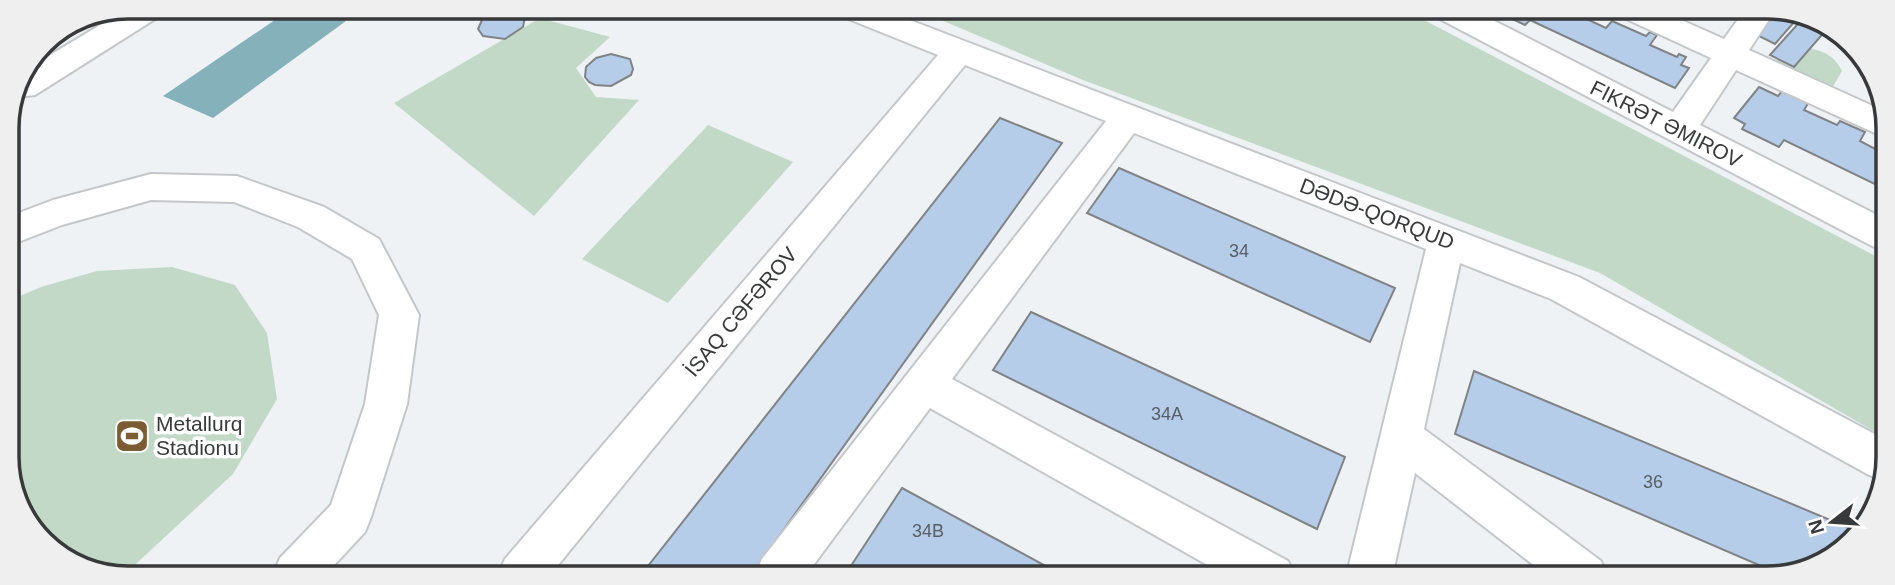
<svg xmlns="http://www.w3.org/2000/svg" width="1895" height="585" font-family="Helvetica,sans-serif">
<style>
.green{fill:#c1d9c6}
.water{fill:#85b1ba}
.building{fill:#b6cdea;stroke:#808386;stroke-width:2}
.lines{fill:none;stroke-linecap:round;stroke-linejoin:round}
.minor-casing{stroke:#c4c7ca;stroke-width:4}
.minor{fill:#fff;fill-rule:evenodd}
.labels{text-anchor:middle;stroke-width:7;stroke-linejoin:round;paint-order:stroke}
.number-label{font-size:18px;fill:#585e66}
.street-label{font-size:21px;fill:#38393a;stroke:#fff}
.poi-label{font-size:21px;fill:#38393a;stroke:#fff;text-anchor:start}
.rim{fill:none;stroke:#38393a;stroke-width:3.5}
</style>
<rect width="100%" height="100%" fill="#eff2f5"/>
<g class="green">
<polygon points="915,9 1405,10 1885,261 1884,437 1600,273 1083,80"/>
<polygon points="540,18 610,37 576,68 596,97 639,100 534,216 394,103"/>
<path d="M1803 47C1821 50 1834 54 1842 71L1831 90 1774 71 1773 61 1785 58Z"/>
<polygon points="708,125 793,162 668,303 582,259"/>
<polygon points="172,267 235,285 267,333 277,399 233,474 125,574 97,574 37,537 9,480 8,301 41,287 97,271"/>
</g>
<polygon class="water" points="294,7 316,7 346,21 213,118 163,96"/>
<g class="building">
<polygon points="376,8 405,8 394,16"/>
<polygon points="500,10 521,13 525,17 523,27 505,39 483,36 478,29 482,20"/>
<polygon points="1496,11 1587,11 1582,17 1606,28 1612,21 1646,36 1650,32 1657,35 1650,45 1677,57 1679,54 1686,57 1681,65 1689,68 1675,88 1530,20 1525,25"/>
<polygon points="1770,11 1802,13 1775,44 1751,32"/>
<polygon points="1805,16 1827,29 1794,67 1770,55"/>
<polygon points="611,54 630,59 633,69 631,75 611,86 595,85 589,82 585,77 586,67 596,58"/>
<polygon points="1759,87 1778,96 1783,90 1809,102 1804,110 1837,125 1840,121 1865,132 1860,141 1885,154 1885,189 1784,140 1779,147 1742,129 1745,124 1734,118"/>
<polygon points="1000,118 1062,143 751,575 641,575"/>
<polygon points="1119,168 1395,288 1370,342 1087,213"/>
<polygon points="1031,312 1345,457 1317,529 993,370"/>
<polygon points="1474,371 1854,530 1854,533 1841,553 1782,575 1455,434"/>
<polygon points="902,488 1064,576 845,575"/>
</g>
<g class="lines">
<g class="minor-casing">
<g id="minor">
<polygon points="130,7 167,7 163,14 35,95 18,97 32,66"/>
<polygon points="837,9 881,9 1579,277 1884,439 1884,480 1869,475 1551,299 1460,263 1424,429 1601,561 1608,577 1549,577 1415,473 1392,577 1346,577 1426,249 1134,133 952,379 1288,561 1295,577 1227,576 930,408 806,575 755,575 762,559 1106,121 965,65 550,575 498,575 505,559 938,55 841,16"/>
<polygon points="1432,10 1473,10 1673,112 1711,58 1624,18 1620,11 1661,11 1724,39 1744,11 1775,11 1749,50 1886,112 1886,138 1736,70 1700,125 1885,219 1885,250 1872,246 1436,17"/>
<polygon points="151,174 237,176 324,207 379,239 419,315 407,404 371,517 365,532 326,574 273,574 280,558 331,505 365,404 379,315 352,259 298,227 234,202 151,200 62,225 8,246 8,217 53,200"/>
</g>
</g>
<use href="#minor" class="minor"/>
</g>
<defs>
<g id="stadium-square" transform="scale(1.75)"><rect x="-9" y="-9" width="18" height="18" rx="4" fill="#7c5c32" stroke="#fff"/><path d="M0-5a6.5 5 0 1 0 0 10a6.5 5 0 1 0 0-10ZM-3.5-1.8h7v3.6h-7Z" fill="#fff"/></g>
</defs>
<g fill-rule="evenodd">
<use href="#stadium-square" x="132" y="436"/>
</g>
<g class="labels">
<g class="number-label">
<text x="1239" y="257">34</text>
<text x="1167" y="420">34A</text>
<text x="1653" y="488">36</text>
<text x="928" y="537">34B</text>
</g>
<g class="street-label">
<text transform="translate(1666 124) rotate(27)" y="7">FIKRƏT ƏMIROV</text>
<text transform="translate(1377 214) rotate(21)" y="7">DƏDƏ-QORQUD</text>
<text transform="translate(741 312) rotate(-50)" y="7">İSAQ CƏFƏROV</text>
</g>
<g class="poi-label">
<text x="156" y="431">Metallurq<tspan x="156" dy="24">Stadionu</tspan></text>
</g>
</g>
<path d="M0 0H1895V585H0ZM128 19H1767A109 109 0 0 1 1876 128V457A109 109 0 0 1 1767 566H128A109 109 0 0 1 19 457V128A109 109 0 0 1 128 19Z" fill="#efefef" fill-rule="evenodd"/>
<path class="rim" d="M128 19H1767A109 109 0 0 1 1876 128V457A109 109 0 0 1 1767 566H128A109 109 0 0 1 19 457V128A109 109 0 0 1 128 19Z"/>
<g transform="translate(1832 522) rotate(253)" stroke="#ffffff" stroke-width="5" paint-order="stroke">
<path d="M0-5L12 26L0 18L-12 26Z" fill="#38393a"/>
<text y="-10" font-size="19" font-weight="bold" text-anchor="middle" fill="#38393a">N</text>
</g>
</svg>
